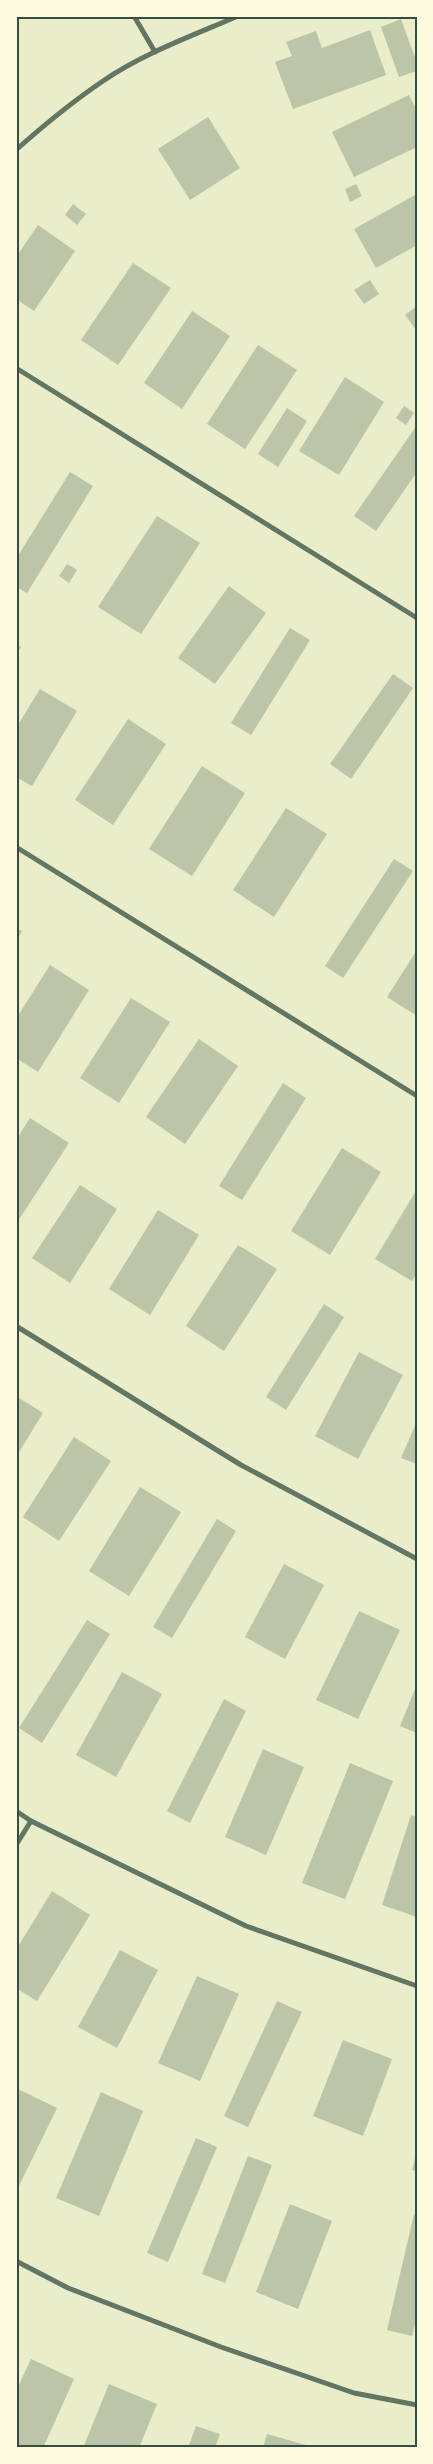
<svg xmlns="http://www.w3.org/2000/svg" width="433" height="2464" font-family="Signika,sans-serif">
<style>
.building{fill:#bcc5a7}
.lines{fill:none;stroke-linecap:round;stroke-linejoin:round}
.minor{stroke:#617663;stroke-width:5}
.neatline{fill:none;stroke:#344e41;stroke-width:2}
</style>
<rect width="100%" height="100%" fill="#e9edc9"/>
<g class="building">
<polygon points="401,19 417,63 417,71 399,77 381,27"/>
<polygon points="370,30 386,75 293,109 275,62 292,56 286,42 316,31 322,48"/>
<polygon points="409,95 417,111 417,147 354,177 332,132"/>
<polygon points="208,117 240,168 190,200 158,149"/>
<polygon points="356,184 362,196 350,202 345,189"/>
<polygon points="417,194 417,245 376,268 354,229"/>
<polygon points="73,204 86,214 77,225 65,215"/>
<polygon points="38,225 75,251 34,311 16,299 16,257"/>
<polygon points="133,263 171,288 118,365 81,340"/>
<polygon points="370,280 379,294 364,304 354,290"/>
<polygon points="417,306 417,331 405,315"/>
<polygon points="192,311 230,336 182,409 144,383"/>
<polygon points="258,345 297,370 245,449 207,424"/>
<polygon points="345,377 384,402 339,475 299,451"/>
<polygon points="404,406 414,413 406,425 396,418"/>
<polygon points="287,408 307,421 278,467 258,454"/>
<polygon points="417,425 417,472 376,531 354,516"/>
<polygon points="70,472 93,486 27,593 16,587 16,559"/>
<polygon points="157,516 200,543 141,634 98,607"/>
<polygon points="67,564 77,570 69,583 59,576"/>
<polygon points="229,586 266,613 215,684 178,658"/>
<polygon points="290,628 310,640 251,735 231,723"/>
<polygon points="16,644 21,647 16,654"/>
<polygon points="393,674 413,688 351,779 330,764"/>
<polygon points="40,689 77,711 32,786 16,777 16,728"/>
<polygon points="128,719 166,744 113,825 75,800"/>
<polygon points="202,766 245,793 192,876 149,849"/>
<polygon points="286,808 327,834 274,917 233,890"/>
<polygon points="394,859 413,871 343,978 325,966"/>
<polygon points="16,928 22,931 16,941"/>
<polygon points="417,950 417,1016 387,997"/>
<polygon points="50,965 89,990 38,1072 16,1058 16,1019"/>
<polygon points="131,998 170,1022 119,1103 80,1078"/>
<polygon points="199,1039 238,1066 185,1144 146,1117"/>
<polygon points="283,1083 306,1098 242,1200 219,1186"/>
<polygon points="30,1118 69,1143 16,1224 16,1140"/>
<polygon points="342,1148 381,1172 330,1255 291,1231"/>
<polygon points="80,1185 117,1209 70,1283 32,1258"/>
<polygon points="417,1189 417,1273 412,1281 375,1259"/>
<polygon points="158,1210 199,1235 150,1315 109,1289"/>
<polygon points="238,1245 277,1269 224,1351 186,1326"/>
<polygon points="324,1304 344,1317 286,1410 266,1397"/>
<polygon points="359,1352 403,1375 358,1459 315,1436"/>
<polygon points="16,1396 43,1413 16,1457"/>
<polygon points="417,1421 417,1464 401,1458"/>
<polygon points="74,1437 111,1461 59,1541 23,1517"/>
<polygon points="140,1487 181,1512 129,1596 89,1571"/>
<polygon points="217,1519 236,1531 172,1638 153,1627"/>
<polygon points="284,1564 324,1585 285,1659 245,1637"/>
<polygon points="359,1611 400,1630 358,1719 316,1700"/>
<polygon points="87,1620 110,1634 42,1743 19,1728"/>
<polygon points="122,1672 162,1694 116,1777 76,1755"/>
<polygon points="417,1684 417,1733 400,1726"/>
<polygon points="224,1699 246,1711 190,1823 167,1811"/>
<polygon points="263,1749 304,1767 266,1855 225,1837"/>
<polygon points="350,1763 393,1781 345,1899 302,1883"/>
<polygon points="411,1815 417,1817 417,1917 382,1905"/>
<polygon points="52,1891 90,1915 37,2001 16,1988 16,1950"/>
<polygon points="120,1950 158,1970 117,2048 78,2027"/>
<polygon points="197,1976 239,1994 200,2081 158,2063"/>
<polygon points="277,2001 302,2012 248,2127 224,2116"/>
<polygon points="343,2040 392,2059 363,2136 313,2116"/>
<polygon points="16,2088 57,2108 16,2192"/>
<polygon points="101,2092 143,2111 99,2216 56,2198"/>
<polygon points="196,2138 217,2147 168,2262 147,2253"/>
<polygon points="417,2150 417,2171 412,2170"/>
<polygon points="248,2156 272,2165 225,2283 202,2274"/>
<polygon points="290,2204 332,2221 298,2309 256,2292"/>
<polygon points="414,2214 417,2215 417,2316 412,2336 387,2330"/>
<polygon points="31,2359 74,2379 43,2448 16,2448 16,2391"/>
<polygon points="109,2384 157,2404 139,2448 83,2448"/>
<polygon points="196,2426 220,2434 215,2448 188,2448"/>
<polygon points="267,2434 313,2447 313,2448 263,2448"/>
</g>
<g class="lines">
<g class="minor">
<polyline points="134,16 155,52"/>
<path d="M16 150C44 125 72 102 103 81 144 53 192 36 238 16"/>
<polyline points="16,368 417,618"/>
<polyline points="16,847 417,1096"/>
<polyline points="16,1326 241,1465 417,1559"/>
<polyline points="16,1811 31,1821 246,1926 417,1986"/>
<polyline points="16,1845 31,1821"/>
<polyline points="16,2261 68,2288 221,2347 354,2393 417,2405"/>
</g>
</g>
<rect width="433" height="2464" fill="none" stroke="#fefae0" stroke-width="35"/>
<rect x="18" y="18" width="398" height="2428" class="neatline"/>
</svg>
